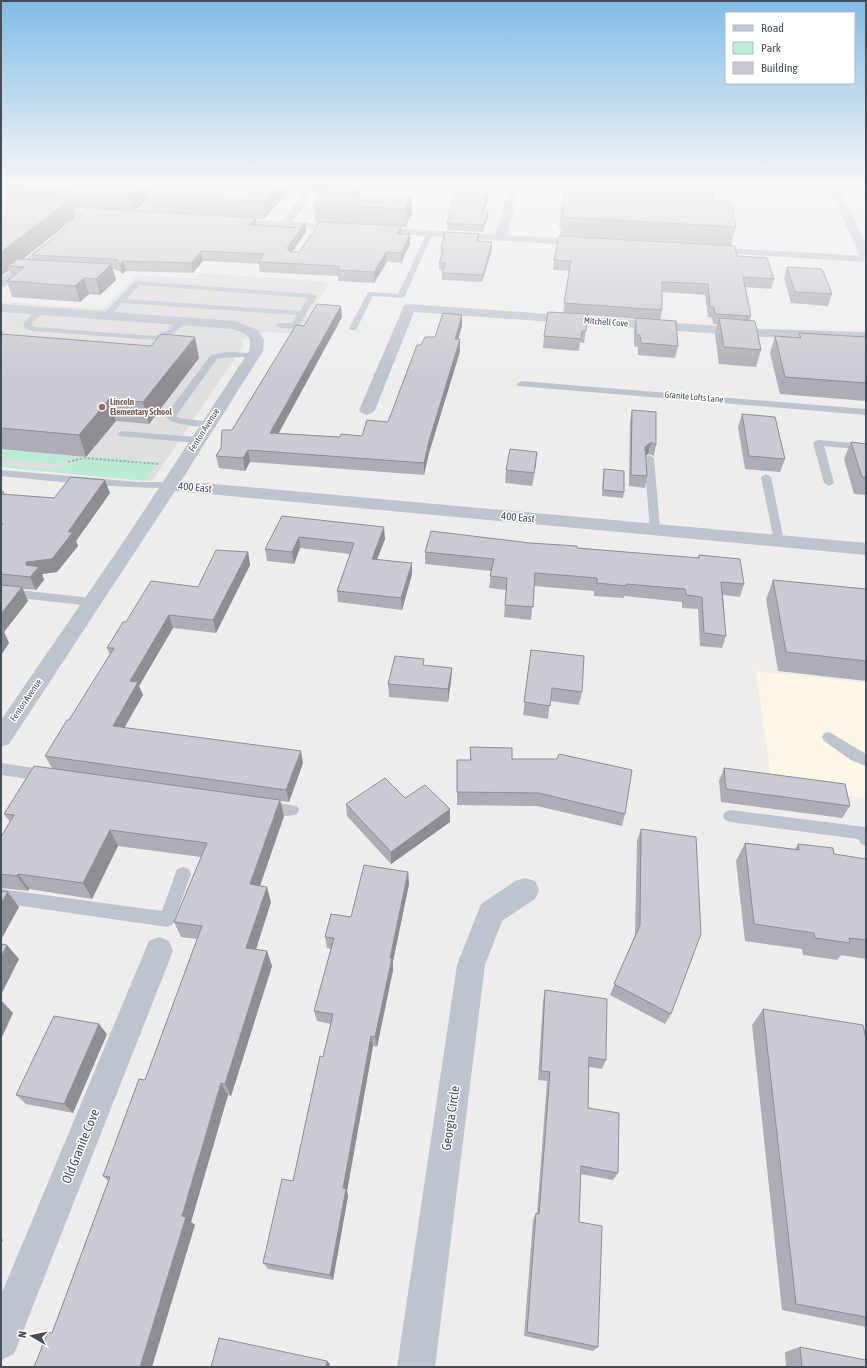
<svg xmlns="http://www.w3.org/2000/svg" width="867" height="1368" font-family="'Asap Condensed',sans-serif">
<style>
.commercial{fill:#fbf7e4}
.education{fill:#e0ddde}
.green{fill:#baecd4}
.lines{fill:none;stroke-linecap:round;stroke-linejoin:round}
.path-far1{stroke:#73c9a9;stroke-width:1.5;stroke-dasharray:1.5 1;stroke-linecap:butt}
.path{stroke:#73c9a9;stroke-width:2;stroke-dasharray:2.5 1.5;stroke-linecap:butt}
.service{fill:#bdc4ce;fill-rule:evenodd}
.minor{fill:#bdc4ce;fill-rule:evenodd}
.tertiary{fill:#bdc4ce;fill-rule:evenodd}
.secondary{fill:#bfc7d5;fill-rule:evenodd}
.wall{fill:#adaeb5;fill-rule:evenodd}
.shaded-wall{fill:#8d8d93}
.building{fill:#c9cad2;stroke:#8d8d93}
.education-dot{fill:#8d6e63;stroke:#fff;stroke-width:1.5}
.labels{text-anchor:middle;stroke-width:3;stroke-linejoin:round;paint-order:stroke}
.far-street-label{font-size:9px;fill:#454d59;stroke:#fff}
.far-education-label{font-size:9px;font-weight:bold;fill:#785e54;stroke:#fff;text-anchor:start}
.street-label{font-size:11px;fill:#454d59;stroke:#fff}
.near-street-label{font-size:13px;fill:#454d59;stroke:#fff}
</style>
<rect width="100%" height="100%" fill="#efecec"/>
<polygon class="commercial" points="756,671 866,683 866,798 772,786"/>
<polygon class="education" points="201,273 329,282 298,334 266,332 242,339 243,346 152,481 1,467 1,302 103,309 136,275 196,279"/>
<g class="green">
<polygon points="1,450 78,457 55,464 1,459"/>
<polygon points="89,459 156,465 145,481 1,467 1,465 53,469"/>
</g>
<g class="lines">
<polyline class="path-far1" points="1,332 3,332"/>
<polyline class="path" points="68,462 84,458 159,464"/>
<g class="service">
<polygon points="727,186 733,186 733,191 729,191"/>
<polygon points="430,231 433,233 404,298 373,296 356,330 350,330 349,328 368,292 398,294 427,233"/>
<path d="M135 281 313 294 317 296 297 328C291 329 280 329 275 325L279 323H292L297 315 122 303 110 317H104V313ZM140 285 308 298 300 311 127 299Z"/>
<path d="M38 309H41L45 311 31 324 35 327 154 336 167 331 179 319H185L186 321C177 332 168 339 154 340L34 331 26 329 23 324Z"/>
<path d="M226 352 253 353 257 355C252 359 227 356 217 359L176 416 180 418 210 422 212 424 210 426C200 428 173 425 166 417L167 413 211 355Z"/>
<polygon points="521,381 866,409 866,415 518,386 517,384"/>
<polygon points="122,431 197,437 202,440 197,443 119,436 117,434"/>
<polygon points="818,440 866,444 866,450 824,446 834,483 829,486 824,483 813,443"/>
<polygon points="649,455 654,458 660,529 655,532 650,529 644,458"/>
<path d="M1 470 138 482H170L175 485C167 494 23 478 1 476Z"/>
<polygon points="766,474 771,477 784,541 779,544 774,541 761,477"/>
<polygon points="1,588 92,598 96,599 98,602 96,605 92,606 1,596"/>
<polygon points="829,732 866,754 866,766 851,760 824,741 822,737 824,733"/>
<polygon points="1,763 47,770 52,772 54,776 52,780 47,782 1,775"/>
<path d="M266 801 297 806 299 810 297 814C287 818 271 815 261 811L259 807 261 803Z"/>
<polygon points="730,810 865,827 866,846 861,844 858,839 730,822 725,820 723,816 725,812"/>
<polygon points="183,867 189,869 191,874 173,924 167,927 1,903 1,889 162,911 177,869"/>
</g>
<g class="minor">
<polygon points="165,186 176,186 141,218 133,218 132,216 133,214"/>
<polygon points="301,186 311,186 308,201 288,227 280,227 279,225 298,201"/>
<polygon points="510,186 520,186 506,238 500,241 494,238"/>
<polygon points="56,237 62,240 60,242 5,287 1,288 1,278 52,238"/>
<path d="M1 304 235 321 258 330 264 340 263 351 181 481 866 543V555L175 491 9 744 1 747V720L124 541 249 351C253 335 246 334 233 329L1 312Z"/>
<polygon points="409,304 762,329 866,332 866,340 762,337 414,312 375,410 372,413 367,415 362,413 359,410 403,308 404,305"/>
<polygon points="525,878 535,881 539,890 535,899 502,921 485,965 435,1367 397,1367 457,965 481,904 515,881"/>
<polygon points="159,937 169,941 173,951 14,1354 1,1360 1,1295 149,941"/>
</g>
<g class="tertiary">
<polygon points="1,205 114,212 119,215 114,218 1,211"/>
<polygon points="226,218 587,240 593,243 587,246 222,223 221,221"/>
<polygon points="707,247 866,256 866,262 703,252 701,250 703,248"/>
</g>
<polygon class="secondary" points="828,186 838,186 866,244 866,259 862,258 860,256"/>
</g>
<g class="wall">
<path d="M1 186H300L298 191H289L264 219H256L257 226 301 228 305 222 306 232 292 252H299L320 222H315L313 204 322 193 311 192V186H361L358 195 411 197 412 215 405 227H401V234L410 244 401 263 387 262 374 283 338 281V276L260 272 259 264 203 261 193 273 126 271 122 274 119 271 113 269 116 280 100 295 89 294 80 302 12 297 7 281 12 277 9 270 1 276ZM147 200 149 212 134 211ZM74 208 90 209 32 255 33 260 23 259 76 217Z"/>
<polygon points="859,186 866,186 866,202"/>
<polygon points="490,192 484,212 488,218 482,232 447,230 447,223"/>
<polygon points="714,201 736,227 731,246 737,256 774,279 771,289 745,287 751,316 750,320 761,350 756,367 719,364 715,335 717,324 713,324 712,318 708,317 705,295 662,292 662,310 660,320 678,346 675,358 638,355 638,347 634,346 634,329 636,319 588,315 584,343 580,342 579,351 543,348 544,336 563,313 569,271 553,270 554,260 560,236 561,228 559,228 561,209"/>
<polygon points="478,241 492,249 482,282 442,280 442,273 443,270 439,270 439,263 442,256 441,256 441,249 479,241"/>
<polygon points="787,267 832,294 828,306 791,303 784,278"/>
<polygon points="462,315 462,326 458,339 460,339 460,351 429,453 424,475 250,462 245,471 219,468 216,456 232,430 304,326 342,317 279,433 340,437 362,436 388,422 421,345 435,337"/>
<polygon points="799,333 866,337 866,401 780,394 770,353 775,336 797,338"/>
<polygon points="1,334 199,358 149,424 116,421 86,457 1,449"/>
<polygon points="632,410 656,445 654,456 648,454 646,456 647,476 645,488 629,486 630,421"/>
<polygon points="742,414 785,459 780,472 745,469 738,427"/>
<polygon points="851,442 866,444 866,495 854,494 844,459"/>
<polygon points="536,464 532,486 505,483 506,470"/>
<polygon points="604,469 624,492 623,498 602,496 603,476"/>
<polygon points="1,491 6,495 54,498 110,493 76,541 78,546 57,572 42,574 44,580 36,590 23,589 28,601 4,632 9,643 1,655"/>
<polygon points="282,516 385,539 377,559 412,574 402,610 338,602 337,591 350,554 300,548 294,564 267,561 265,549"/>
<polygon points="530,543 577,548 698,558 699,555 744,584 740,597 723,595 726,636 722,648 700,646 698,609 682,608 682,602 624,596 624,598 594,596 594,591 534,586 531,620 504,617 506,590 489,588 491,571 425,564 425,552"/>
<polygon points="248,552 250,565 216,633 173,628 139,686 143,695 124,728 303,763 289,802 280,801 284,816 260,886 271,902 256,949 267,951 272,966 231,1096 228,1095 191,1222 195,1225 52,1333 108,1181 103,1176 145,1080 197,939 181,937 174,922 201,857 118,846 92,899 29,889 28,891 1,888 1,837 10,822 4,814 52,768 45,756 69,720 110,655 107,648 126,622 198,587"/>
<polygon points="773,580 866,589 866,681 778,671 766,599"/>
<polygon points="531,650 582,692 579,705 550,701 548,719 523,715"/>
<polygon points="424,659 424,665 452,668 451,681 448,702 389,697 388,684"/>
<polygon points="470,747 512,759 625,814 622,826 537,806 457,805 457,760 470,760"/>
<polygon points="724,768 850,806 842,818 721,802 719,781"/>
<polygon points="405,798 450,822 391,864 347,816 346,804"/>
<polygon points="641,829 671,1014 665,1024 610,995 635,935 637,841"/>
<polygon points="745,843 795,849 798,844 834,854 866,859 866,959 841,955 837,960 803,955 802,949 745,941 736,861"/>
<polygon points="408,872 409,884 393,961 393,970 377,1047 373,1046 347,1191 348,1196 333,1280 268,1269 263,1263 293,1181 331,1024 317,1021 314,1011 331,949 327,948 325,937"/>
<polygon points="545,990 606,1060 602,1069 589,1067 588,1108 618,1173 613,1180 580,1174 579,1222 598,1347 593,1351 524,1336 533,1220 536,1213 537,1213 547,1081 538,1080 543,1001"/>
<polygon points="763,1009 866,1039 866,1327 782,1310 752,1025"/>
<polygon points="107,1034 73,1113 26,1104 16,1095"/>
<polygon points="800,1347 866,1367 786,1367 785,1352"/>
</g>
<g class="shaded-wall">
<polygon points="139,186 163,186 146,195 147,200 134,211 130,194"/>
<polygon points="276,186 289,186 289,191 264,219 262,201"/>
<polygon points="298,186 300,186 298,191"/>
<polygon points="354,186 361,186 354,206 351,194"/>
<polygon points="490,186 490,192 481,218 482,211"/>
<polygon points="411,197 412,215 405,227 405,209"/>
<polygon points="71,199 76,217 13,267 8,266 9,270 1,276 1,252"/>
<polygon points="488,212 488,218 482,232 483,225"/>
<polygon points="256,218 257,228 249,225"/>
<polygon points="305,222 306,232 288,258 287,248"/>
<polygon points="401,226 401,236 397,234"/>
<polygon points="410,234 410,244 401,263 401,253"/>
<polygon points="479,234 479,241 476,248 476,241"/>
<polygon points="492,242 492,249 482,282 483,275"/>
<polygon points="201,251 203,261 193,273 191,263"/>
<polygon points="386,252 387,262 374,283 374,272"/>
<polygon points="123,261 126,271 122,274 120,264"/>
<polygon points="111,264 116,280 100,295 96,279"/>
<polygon points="84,278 89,294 80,302 75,286"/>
<polygon points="341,306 342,317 272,445 270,433"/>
<polygon points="462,315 462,326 455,350 455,339"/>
<polygon points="195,337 199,358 149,424 143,402"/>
<polygon points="460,339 460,351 429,453 424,475 424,463 429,441"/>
<polygon points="109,399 116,421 86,457 79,435"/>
<polygon points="651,442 648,454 643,458 645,447"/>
<polygon points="248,450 250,462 245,471 243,458"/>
<polygon points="537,452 536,464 532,486 534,473"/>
<polygon points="105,480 110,493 76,541 78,546 57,572 42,574 44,580 36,590 30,577 26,565 26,562 68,532"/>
<polygon points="384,527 385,539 373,570 372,559"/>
<polygon points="299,537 300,548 294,564 292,552"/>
<polygon points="248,552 250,565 216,633 213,620"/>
<polygon points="412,563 412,574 402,610 401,598"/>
<polygon points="22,587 28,601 4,632 9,643 1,655 1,614"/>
<polygon points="169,615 173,628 139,686 143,695 118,739 113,726 130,681"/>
<polygon points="452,668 451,681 448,702 448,689"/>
<polygon points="301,751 303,763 289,802 286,790"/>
<polygon points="280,800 284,816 255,900 250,884"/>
<polygon points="450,809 450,822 391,864 391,852"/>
<polygon points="110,830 118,846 92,899 83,883"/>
<polygon points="408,872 409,884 393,961 393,970 377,1047 375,1037 390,958"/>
<polygon points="18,874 29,889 28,891 17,876"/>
<polygon points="267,887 271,902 252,962 246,948"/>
<polygon points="8,892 19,907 1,940 1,903"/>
<polygon points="7,945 19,959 1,995 1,957"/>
<polygon points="267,951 272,966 231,1096 225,1084"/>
<polygon points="1,1000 13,1013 2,1037 1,1036"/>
<polygon points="99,1024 107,1034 73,1113 64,1104"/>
<polygon points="371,1036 373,1046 347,1191 348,1196 333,1280 330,1275 343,1188"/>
<polygon points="221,1083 228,1095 191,1222 195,1225 152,1367 140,1367 182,1216"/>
<polygon points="1,1238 3,1240 1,1244"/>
<polygon points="327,1361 330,1364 329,1367 326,1367"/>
</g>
<g class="building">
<polygon points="1,186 139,186 130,194 1,187"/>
<polygon points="155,186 276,186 262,201 146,195"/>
<polygon points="328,186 354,186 351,194 411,197 405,209 313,204"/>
<polygon points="456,186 490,186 482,211 488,212 483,225 447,223"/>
<polygon points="566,186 712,186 714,201 731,202 736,227 562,217 564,209 561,209"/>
<polygon points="1,195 71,199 1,252"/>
<polygon points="90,208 256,218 249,225 301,228 305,222 287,248 290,252 299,252 320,222 401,226 397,234 410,234 401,253 386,252 374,272 337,270 340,266 259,262 264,254 201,251 191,263 123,261 120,264 117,260 112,259 32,255"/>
<polygon points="445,232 479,234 476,241 492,242 483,275 442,273 446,263 439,263 444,249 441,249"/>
<polygon points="559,236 735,246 737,256 767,258 774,279 743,277 751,316 715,314 714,307 710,307 708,284 662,282 662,310 564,303 571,261 554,260"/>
<polygon points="18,259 111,264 96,279 84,278 75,286 7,281 24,267 8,266"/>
<polygon points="787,267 822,269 832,294 795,292"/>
<polygon points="317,304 341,306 270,433 340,437 341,434 362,436 367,420 388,422 417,345 421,345 425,337 435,337 443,313 462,315 455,339 460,339 429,441 424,463 248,450 243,458 216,456 221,448 222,430 232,430 296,325 304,326"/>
<polygon points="548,312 588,314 586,331 582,331 581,339 544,336"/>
<polygon points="636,318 676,321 678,346 641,343 640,335 636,335"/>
<polygon points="719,318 755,321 761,350 724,347"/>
<polygon points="799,333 866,337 866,383 785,377 775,336 801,338"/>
<polygon points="1,334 151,346 161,334 195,337 143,402 109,399 79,435 1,428"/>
<polygon points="632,410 656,412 656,445 651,442 645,447 647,476 631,475"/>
<polygon points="742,414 775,417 785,459 749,456"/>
<polygon points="851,442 866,444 866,477 862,477"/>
<polygon points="510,449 537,452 534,473 506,470"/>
<polygon points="604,469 624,471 624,492 603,490"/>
<polygon points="71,477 105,480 68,532 73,532 52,559 26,562 26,565 39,567 30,577 1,574 1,525 3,524 1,523 1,491 4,492 2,494 54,498"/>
<polygon points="282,516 384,527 372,559 412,563 401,598 337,591 354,543 299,537 292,552 265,549"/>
<polygon points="431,531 530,543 577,546 577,548 699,558 699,555 740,559 744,584 721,582 726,636 704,633 702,597 686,595 685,589 626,584 626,586 597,583 597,578 535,573 533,607 505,605 507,578 490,576 494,559 425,552"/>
<polygon points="216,550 248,552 213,620 169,615 130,681 138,682 113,726 301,751 286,790 45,756 67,720 69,720 114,648 107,648 123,622 126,622 151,581 198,587"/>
<polygon points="773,580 866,589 866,661 786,652"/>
<polygon points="1,585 22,587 1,614"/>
<polygon points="531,650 584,656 582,692 552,688 550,706 524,702"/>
<polygon points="395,656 424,659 423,665 452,668 448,689 388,684"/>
<polygon points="470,747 512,748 512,759 557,759 559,754 632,770 625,814 539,793 457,792 457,760 471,760"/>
<polygon points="34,766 280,800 250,884 267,887 246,948 267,951 225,1084 221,1083 182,1216 186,1217 140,1367 34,1367 48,1332 52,1333 110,1177 103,1176 139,1079 145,1080 202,926 174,922 207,843 110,830 83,883 18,874 17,876 1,874 1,837 14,815 4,814"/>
<polygon points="724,768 845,784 850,806 726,789"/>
<polygon points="385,778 405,798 425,785 450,809 391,852 346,804"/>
<polygon points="641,829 696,837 701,934 671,1014 614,984 640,925"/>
<polygon points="745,843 799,850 798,844 833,848 834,854 866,859 866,940 849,938 850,943 815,938 814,933 754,924"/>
<polygon points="364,865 408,872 390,958 392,958 375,1037 371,1036 343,1188 346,1189 330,1275 263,1263 282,1179 293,1181 320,1056 323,1057 333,1014 314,1011 334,938 325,937 331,914 351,917"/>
<polygon points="1,891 8,892 1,903"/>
<polygon points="1,944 7,945 1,957"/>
<polygon points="545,990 607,999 606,1060 589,1057 588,1108 619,1113 618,1173 581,1166 579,1222 602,1226 598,1347 527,1332 536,1213 539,1214 550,1072 541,1071"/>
<polygon points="763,1009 863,1025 866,1039 866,1317 796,1304"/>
<polygon points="54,1016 99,1024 64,1104 16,1095"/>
<polygon points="219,1338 327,1361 326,1367 211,1367"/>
<polygon points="800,1347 866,1360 866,1367 802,1367"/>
</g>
<linearGradient id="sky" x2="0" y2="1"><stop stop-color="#81bce8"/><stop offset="0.49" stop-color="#f8f6f6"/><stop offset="1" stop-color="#f8f6f6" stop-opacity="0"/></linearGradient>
<rect width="867" height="378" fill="url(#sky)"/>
<circle class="education-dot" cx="102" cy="407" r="4"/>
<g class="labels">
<g class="far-street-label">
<text transform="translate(606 322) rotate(4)" y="3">Mitchell Cove</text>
<text transform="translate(694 397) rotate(5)" y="3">Granite Lofts Lane</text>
<text transform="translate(204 430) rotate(-58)" y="3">Fenton Avenue</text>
<text transform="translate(26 700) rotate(-56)" y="3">Fenton Avenue</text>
</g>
<g class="far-education-label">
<text x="110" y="405">Lincoln<tspan x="110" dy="10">Elementary School</tspan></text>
</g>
<g class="street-label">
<text transform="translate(195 487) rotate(5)" y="4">400 East</text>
<text transform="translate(518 517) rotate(5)" y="4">400 East</text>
</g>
<g class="near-street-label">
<text transform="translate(450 1118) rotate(-82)" y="5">Georgia Circle</text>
<text transform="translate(80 1146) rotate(-68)" y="5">Old Granite Cove</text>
</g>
</g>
<rect width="867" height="1368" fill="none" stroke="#454d59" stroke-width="4"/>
<rect x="725" y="12" width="130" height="72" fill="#ffffff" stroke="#b5b8bd"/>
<rect x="733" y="25" width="20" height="6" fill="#bfc7d5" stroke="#b5b8bd"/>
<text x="761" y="32" font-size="12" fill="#454d59">Road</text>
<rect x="733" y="42" width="20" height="12" fill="#baecd4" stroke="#b5b8bd"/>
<text x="761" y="52" font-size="12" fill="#454d59">Park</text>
<rect x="733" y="62" width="20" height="12" fill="#c9cad2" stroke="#b5b8bd"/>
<text x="761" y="72" font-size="12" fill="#454d59">Building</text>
<g transform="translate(32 1336) rotate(279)" stroke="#ffffff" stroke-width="3" paint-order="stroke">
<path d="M0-3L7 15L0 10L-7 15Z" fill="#454d59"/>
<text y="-6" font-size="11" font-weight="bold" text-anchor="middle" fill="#454d59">N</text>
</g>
</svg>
